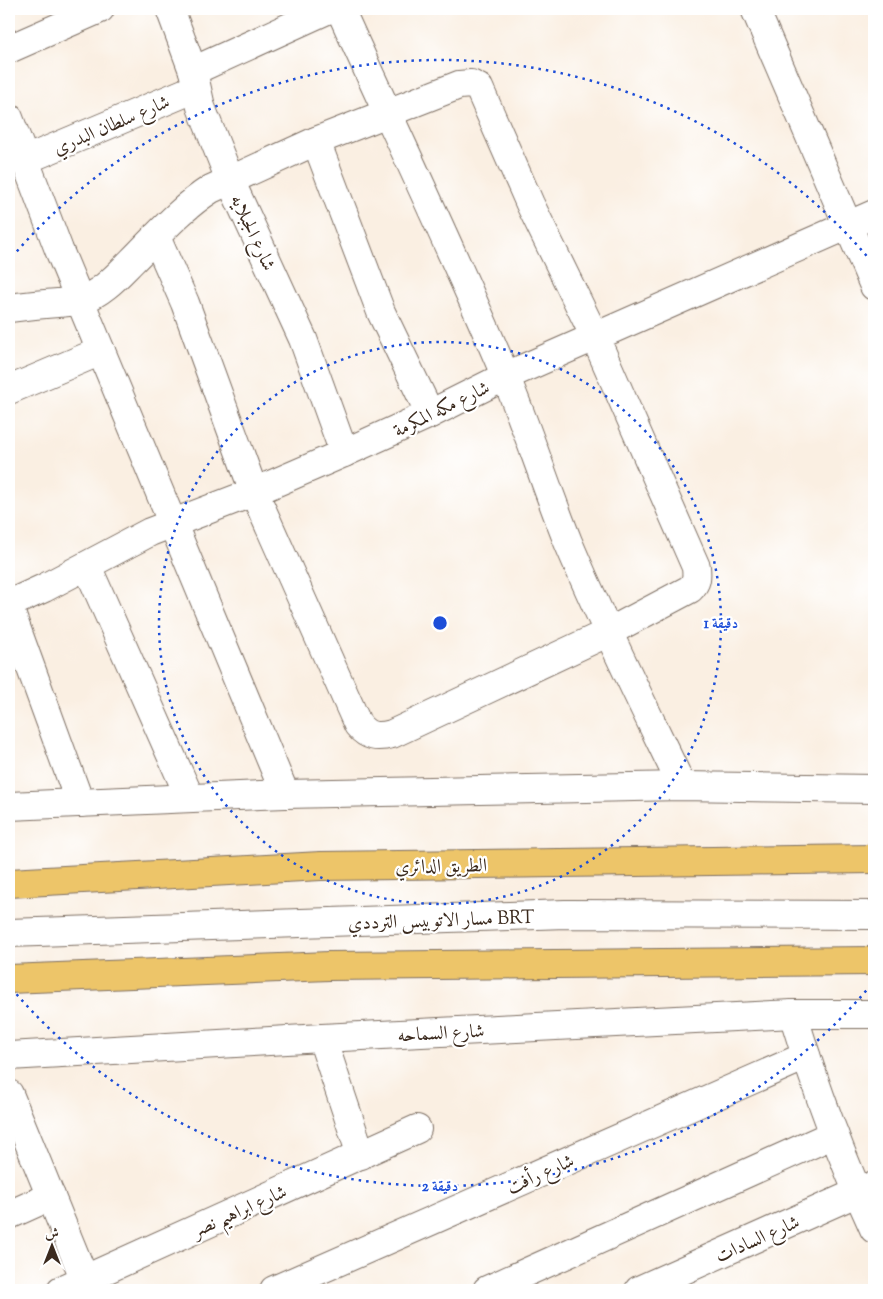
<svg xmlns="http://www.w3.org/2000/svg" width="883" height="1299" font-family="'Sorts Mill Goudy',Amiri,serif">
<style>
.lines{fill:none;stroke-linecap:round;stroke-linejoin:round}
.minor-casing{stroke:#7e6f63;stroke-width:30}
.highway-casing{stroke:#7e6f63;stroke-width:30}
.minor{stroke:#fff;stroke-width:28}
.highway{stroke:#edc569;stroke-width:28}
.ring{fill:none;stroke:#1d4ed8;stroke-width:2.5;stroke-dasharray:2.5 5}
.labels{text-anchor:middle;stroke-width:4.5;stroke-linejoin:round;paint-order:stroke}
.street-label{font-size:19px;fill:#3b2a1e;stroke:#fff}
.centre{fill:#1d4ed8;stroke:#fff;stroke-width:2.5}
.ring-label{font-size:15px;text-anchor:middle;font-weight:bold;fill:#1d4ed8;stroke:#fff;stroke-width:4.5;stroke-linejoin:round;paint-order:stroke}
</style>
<rect width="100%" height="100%" fill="#fff"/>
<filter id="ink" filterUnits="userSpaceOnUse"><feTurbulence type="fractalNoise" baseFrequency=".02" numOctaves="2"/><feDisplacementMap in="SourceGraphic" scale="10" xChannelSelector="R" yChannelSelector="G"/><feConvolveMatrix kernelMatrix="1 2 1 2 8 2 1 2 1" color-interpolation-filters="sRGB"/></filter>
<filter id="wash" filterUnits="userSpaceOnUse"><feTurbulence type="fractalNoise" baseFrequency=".0096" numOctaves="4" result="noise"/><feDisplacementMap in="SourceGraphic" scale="20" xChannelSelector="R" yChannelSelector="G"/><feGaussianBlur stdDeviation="1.12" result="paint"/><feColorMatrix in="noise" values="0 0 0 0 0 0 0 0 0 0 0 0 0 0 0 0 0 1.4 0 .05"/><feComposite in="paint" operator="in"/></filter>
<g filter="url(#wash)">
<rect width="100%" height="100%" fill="#faefe2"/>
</g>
<g filter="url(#ink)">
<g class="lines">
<g class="minor-casing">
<g id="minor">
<polyline points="170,9 193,71 201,107 230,180 303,339 344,453"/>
<path d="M340 9C395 131 453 251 505 375 528 430 546 487 568 542 603 625 643 705 682 786"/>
<polyline points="755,9 874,286"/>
<polyline points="9,49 100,9"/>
<polyline points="193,71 329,9"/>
<polyline points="9,118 59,250 285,794"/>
<polyline points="316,141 381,312 430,414"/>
<polyline points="25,160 196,88"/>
<path d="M9 308C25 306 42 304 58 303 65 302 74 302 81 300 102 293 116 277 132 261 157 236 181 208 211 189L316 141 459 85 471 84 479 88 530 204 595 337 696 567C697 577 697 582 690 589L607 633 392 734C377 738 368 737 358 725L254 492 185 303 156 237"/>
<polyline points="9,390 101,351"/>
<polyline points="87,566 190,798"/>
<polyline points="9,604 44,588 150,532 254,492 344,453 430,414 506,376 874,214"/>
<polyline points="9,608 80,803"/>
<polyline points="9,806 285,794 682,786 874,789"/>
<polyline points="9,933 565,914 874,915"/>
<path d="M793 1014C815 1087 842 1159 874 1229"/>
<polyline points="322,1038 361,1155"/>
<polyline points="9,1056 322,1038 793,1014 874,1014"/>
<polyline points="9,1094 89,1290"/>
<polyline points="9,1215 51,1196"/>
<polyline points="61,1290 417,1129"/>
<polyline points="274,1290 806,1056"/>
<polyline points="487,1290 834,1134"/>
<polyline points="639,1290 874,1185"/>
</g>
</g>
<g class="highway-casing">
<g id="highway">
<polyline points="9,883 321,866 874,859"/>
<polyline points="9,979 329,966 874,961"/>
</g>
</g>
<use href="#minor" class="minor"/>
<use href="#highway" class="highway"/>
</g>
</g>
<g class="ring">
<circle cx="440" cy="623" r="281"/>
<path d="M871 985A563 563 0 0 1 12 989M12 257A563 563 0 0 1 871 261"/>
</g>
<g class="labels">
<g class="street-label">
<text transform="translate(111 124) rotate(-23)" y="7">شارع سلطان البدري</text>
<text transform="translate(254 232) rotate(65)" y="7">شارع الجبلايه</text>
<text transform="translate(441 408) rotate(-26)" y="7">شارع مكه المكرمة</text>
<text transform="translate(441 865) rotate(-1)" y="7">الطريق الدائري</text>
<text transform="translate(441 919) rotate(-2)" y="7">مسار الاتوبيس الترددي BRT</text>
<text transform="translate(441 1032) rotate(-3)" y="7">شارع السماحه</text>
<text transform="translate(540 1173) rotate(-24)" y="7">شارع رأفت</text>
<text transform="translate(239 1210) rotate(-24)" y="7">شارع ابراهيم نصر</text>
<text transform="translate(757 1238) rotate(-24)" y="7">شارع السادات</text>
</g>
</g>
<circle cx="440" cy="623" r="8" class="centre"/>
<g class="ring-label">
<text x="721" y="628">1 دقيقة</text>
<text x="440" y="1191">2 دقيقة</text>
</g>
<rect width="883" height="1299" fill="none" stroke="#fff" stroke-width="30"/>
<g transform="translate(52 1246)" stroke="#ffffff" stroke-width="4" paint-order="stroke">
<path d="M0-4L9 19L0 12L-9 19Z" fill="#3b2a1e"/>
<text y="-8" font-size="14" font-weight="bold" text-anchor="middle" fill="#3b2a1e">ش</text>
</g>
</svg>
